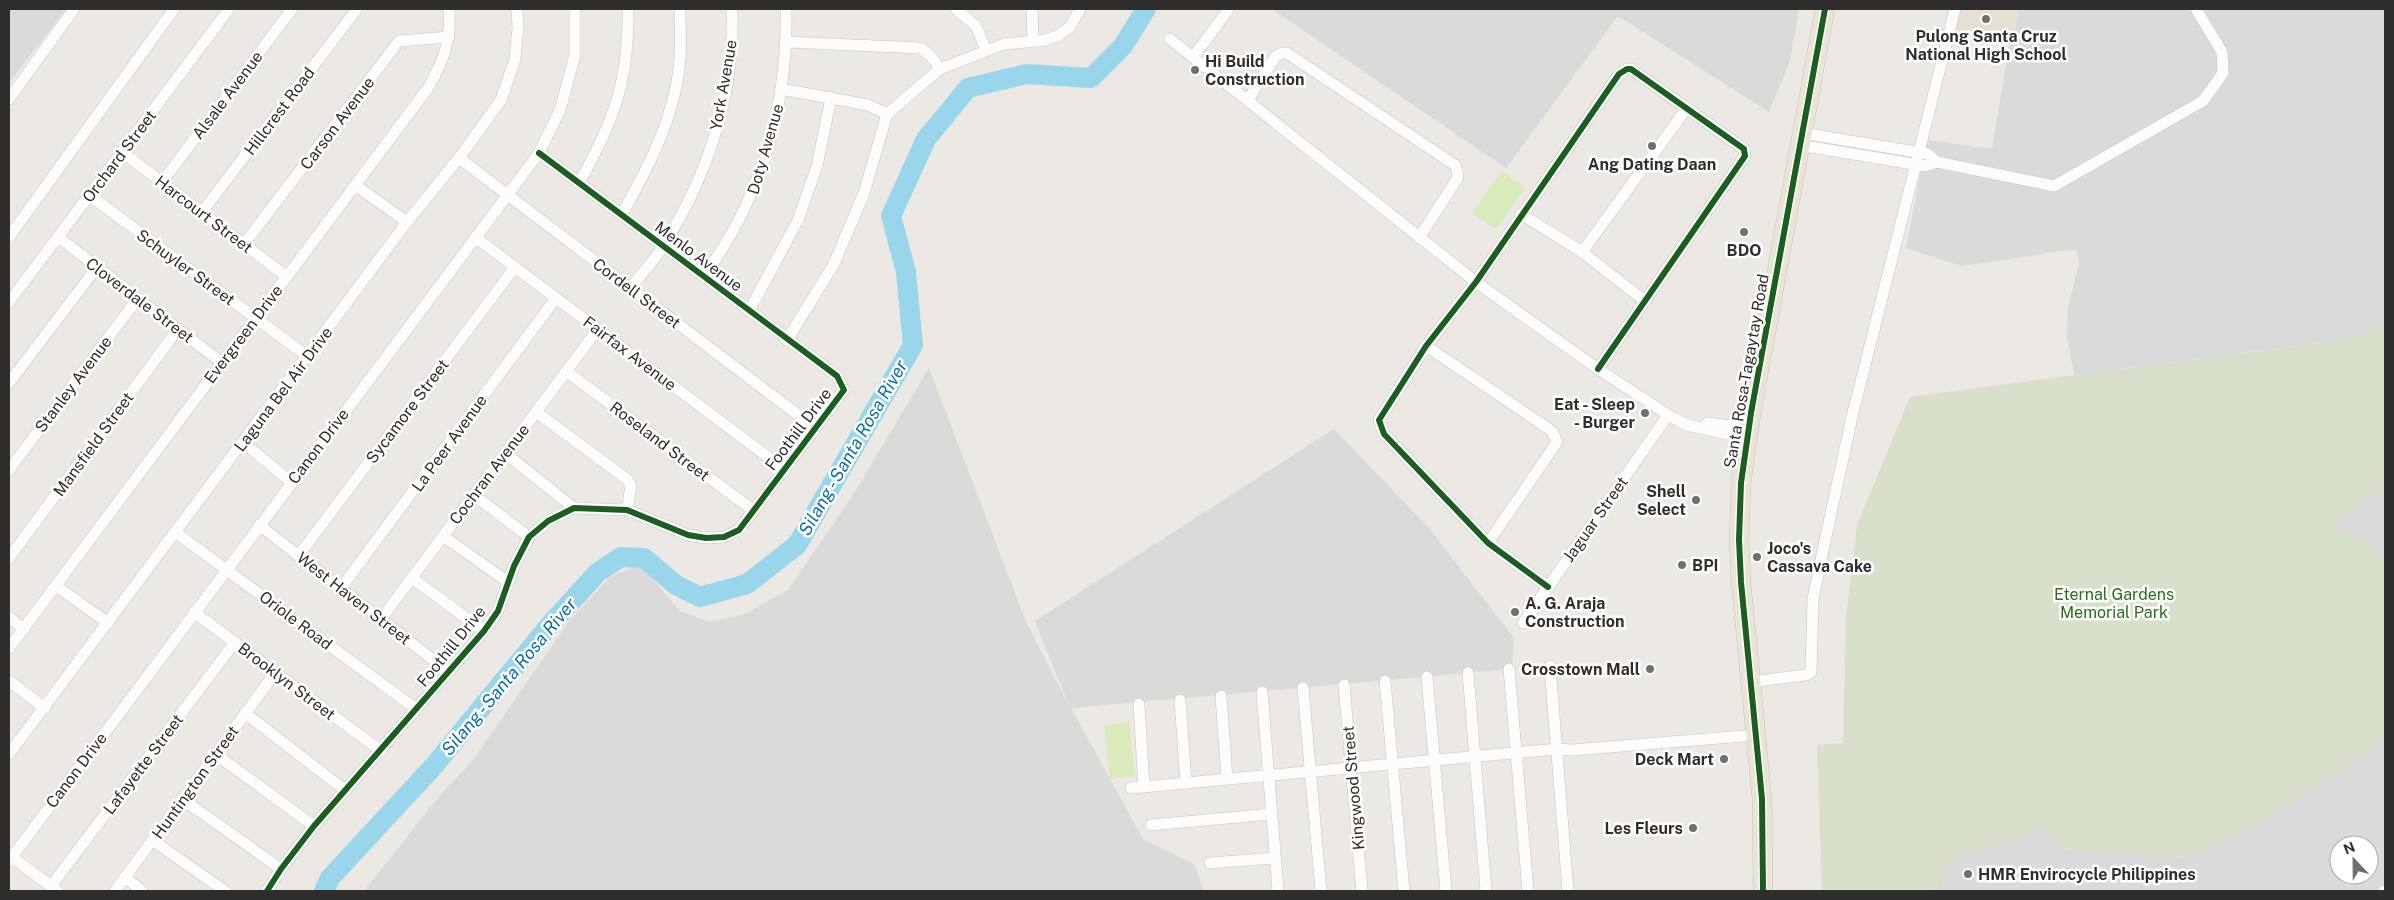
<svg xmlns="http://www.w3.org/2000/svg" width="2394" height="900" font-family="'Public Sans',sans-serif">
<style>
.industrial{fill:#dcd9db;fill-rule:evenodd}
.education{fill:#e6e0d3}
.cemetery{fill:#d8e0cc}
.pitch{fill:#d9eabb}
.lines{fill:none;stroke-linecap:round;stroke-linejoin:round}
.river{stroke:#99d6ec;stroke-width:20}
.street-casing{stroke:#c5c4c5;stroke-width:12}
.primary-casing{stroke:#c6c5c4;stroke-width:20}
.street{stroke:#fcfcfb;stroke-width:11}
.primary{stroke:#e8e4d6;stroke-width:19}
.cycleway-casing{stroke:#fff;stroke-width:9}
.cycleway{stroke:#1b5e20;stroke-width:6}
.poi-dot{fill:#706f6e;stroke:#fff;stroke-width:2}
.labels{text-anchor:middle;stroke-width:5;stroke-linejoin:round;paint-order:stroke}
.poi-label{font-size:16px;font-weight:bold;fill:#2e2e2e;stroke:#fff;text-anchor:start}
.street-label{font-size:16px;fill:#2e2e2e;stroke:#fff}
.park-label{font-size:16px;fill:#2c6e1b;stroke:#fff}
.water-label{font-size:18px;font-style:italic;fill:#0d6fa3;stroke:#fff}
</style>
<rect width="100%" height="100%" fill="#ece8e4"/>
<g class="industrial">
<polygon points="9,9 66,9 9,83"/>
<polygon points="1272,9 1799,9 1790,61 1769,112 1618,16 1506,168"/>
<polygon points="2020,9 2385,9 2385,321 2355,338 2074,375 2067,337 2068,308 2079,263 2076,249 1961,266 1906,248 1927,140 1992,149 2012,30 2015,28"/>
<polygon points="929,368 1026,622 1069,706 1035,621 1334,429 1429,528 1514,638 1512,669 1071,708 1143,839 1194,864 1204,891 364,891 436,800 473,760 570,620 610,577 640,564 680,611 710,622 745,614 788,590 853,495"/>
<polygon points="2385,489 2385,556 2332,523"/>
<path d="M2385 739V891H1922L1944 886 1941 865 2047 825 2061 848 2184 857 2204 850 2294 802ZM2339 845H2369V875H2339Z"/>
</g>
<polygon class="education" points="1958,9 2020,9 2009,42 1950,34"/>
<polygon class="cemetery" points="2385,321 2385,489 2332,523 2385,556 2385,739 2294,802 2204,850 2184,857 2061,848 2047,825 1941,865 1944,886 1922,891 1822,891 1817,745 1843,743 1846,617 1857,525 1910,397 2355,338"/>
<g class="pitch">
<polygon points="1502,171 1525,188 1496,229 1472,213"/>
<polygon points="1129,722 1135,776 1110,779 1104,725"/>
</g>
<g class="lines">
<polyline class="river" points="324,891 330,878 432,768 549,626 597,573 621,557 644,558 676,585 700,597 747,584 797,545 913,345 906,272 891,216 926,139 968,88 1026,74 1091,78 1123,46 1146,9"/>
<g class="street-casing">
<g id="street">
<polyline points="956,9 976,26 986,50"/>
<polyline points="1032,9 1033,41"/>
<polyline points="1170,39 1476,282 1598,369 1673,418 1687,425 1747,438"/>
<polyline points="786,42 920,48 931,56 940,69"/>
<polyline points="1193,57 1229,9"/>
<polyline points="781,89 868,105 887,114"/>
<polyline points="9,99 74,9"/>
<polyline points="1248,100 1275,57 1282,53 1287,53 1455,165 1458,174 1457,179 1419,238"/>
<polyline points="1802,133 1928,154 1937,162 2054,186 2203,101 2223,73 2222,52 2196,9"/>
<polyline points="1799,145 1925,166 1937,162"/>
<polyline points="122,152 286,276"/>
<polyline points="459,158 814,427"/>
<polyline points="162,182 292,9"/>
<path d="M579 183C614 121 629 81 628 9"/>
<polyline points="355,185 407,222"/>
<polyline points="89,195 307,356"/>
<polyline points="202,212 357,9"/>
<path d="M622 214C649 166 676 115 680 58 681 42 680 25 680 9"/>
<polyline points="1521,214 1582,252 1645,301"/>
<polyline points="9,237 174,9"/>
<polyline points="58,237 221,362"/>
<polyline points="475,237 785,470"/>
<polyline points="244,244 399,41 449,37"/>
<polyline points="1582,252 1687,108"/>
<path d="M704 276C762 196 788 107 786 9"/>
<path d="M631 288C641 274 654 261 663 246 708 176 735 93 732 9"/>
<polyline points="9,302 229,9"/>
<polyline points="749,311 798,220 817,166 831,98"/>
<polyline points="787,340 834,264 864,193 887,114 940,69 1004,44 1046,40 1059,35 1070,27 1080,9"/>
<polyline points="1426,346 1552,431 1557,442 1488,543"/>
<polyline points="566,371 754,511"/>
<polyline points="9,383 97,267"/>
<polyline points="536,412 628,480 631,486 627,510"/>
<polyline points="1707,423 1749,428"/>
<polyline points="244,443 291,482"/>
<polyline points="505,453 574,508"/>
<polyline points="9,470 138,298"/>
<polyline points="474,495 529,537"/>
<polyline points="259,525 449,672"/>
<polyline points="175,532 416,709"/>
<polyline points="443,536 508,582"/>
<polyline points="299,555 515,267"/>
<polyline points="9,558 178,329"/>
<polyline points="412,578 484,631"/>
<polyline points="56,586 108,623"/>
<polyline points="1548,587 1488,543 1384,434 1379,420 1426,346 1476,282 1619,74 1627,69 1631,69 1744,149 1745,156 1598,369"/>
<polyline points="341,588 556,298"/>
<polyline points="194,612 381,751"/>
<polyline points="9,617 24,629"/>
<polyline points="381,619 598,329"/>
<polyline points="1523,623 1668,415"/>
<path d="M9 648 428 88C444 60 451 41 449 9"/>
<polyline points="1550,666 1568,891"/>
<polyline points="1509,669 1528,891"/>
<polyline points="1468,673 1486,891"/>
<polyline points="1427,677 1446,891"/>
<polyline points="9,681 45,708"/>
<polyline points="1385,681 1404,891"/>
<polyline points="1750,682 1806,675 1811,672 1813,599 1823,550 1852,417 1955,9"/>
<polyline points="1344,685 1362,891"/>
<polyline points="1303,688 1321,891"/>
<polyline points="1262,692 1278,891"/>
<polyline points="1221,696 1227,779"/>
<polyline points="1180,700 1186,783"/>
<polyline points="1139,704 1144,787"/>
<polyline points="245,713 346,791"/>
<polyline points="9,754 407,222 459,158 501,100 515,59 518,28 517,9"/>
<polyline points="215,754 314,826"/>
<polyline points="1131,788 1557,749 1572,750 1756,735"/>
<polyline points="182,799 281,869"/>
<polyline points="1151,825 1272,814"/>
<polyline points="152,840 225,891"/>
<polyline points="12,857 57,891"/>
<polyline points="9,861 539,153 560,110 575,55 575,9"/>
<polyline points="1210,863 1275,858"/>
<polyline points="125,877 142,891"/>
<polyline points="51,886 235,642"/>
<polyline points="115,891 275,673"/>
<polyline points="267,891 281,869 314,826 484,631 498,611 514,566 529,537 548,521 574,508 627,510 688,535 706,538 724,537 739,530 844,390 837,376 539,153"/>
<polyline points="2384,891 2385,891"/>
</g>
</g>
<g class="primary-casing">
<polyline id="primary" points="1763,891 1762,799 1741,582 1739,540 1741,483 1751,413 1825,9"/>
</g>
<use href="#street" class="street"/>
<use href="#primary" class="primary"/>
<g class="cycleway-casing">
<g id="cycleway">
<polyline points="1548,587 1488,543 1384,434 1379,420 1426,346 1476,282 1619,74 1627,69 1631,69 1744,149 1745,156 1598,369"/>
<polyline points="267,891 281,869 314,826 484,631 498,611 514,566 529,537 548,521 574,508 627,510 688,535 706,538 724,537 739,530 844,390 837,376 539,153"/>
<polyline points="1763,891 1762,799 1741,582 1739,540 1741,483 1751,413 1825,9"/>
</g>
</g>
<use href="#cycleway" class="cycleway"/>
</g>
<g class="poi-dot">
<circle cx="1986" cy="19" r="5"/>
<circle cx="1195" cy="70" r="5"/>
<circle cx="1652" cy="146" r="5"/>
<circle cx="1744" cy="232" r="5"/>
<circle cx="1645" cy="413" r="5"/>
<circle cx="1696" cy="500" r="5"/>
<circle cx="1757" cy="557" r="5"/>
<circle cx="1682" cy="565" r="5"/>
<circle cx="1515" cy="612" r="5"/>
<circle cx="1650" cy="669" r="5"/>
<circle cx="1724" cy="759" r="5"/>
<circle cx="1693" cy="828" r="5"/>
<circle cx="1968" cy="874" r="5"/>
</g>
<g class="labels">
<g class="poi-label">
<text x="1986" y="42" text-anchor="middle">Pulong Santa Cruz<tspan x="1986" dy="18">National High School</tspan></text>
<text x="1205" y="67">Hi Build<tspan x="1205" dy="18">Construction</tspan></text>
<text x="1652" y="170" text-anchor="middle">Ang Dating Daan</text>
<text x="1744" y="256" text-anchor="middle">BDO</text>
<text x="1635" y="410" text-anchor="end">Eat - Sleep<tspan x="1635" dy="18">- Burger</tspan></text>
<text x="1686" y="497" text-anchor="end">Shell<tspan x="1686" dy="18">Select</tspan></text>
<text x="1767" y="554">Joco's<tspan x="1767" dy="18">Cassava Cake</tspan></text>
<text x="1692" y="571">BPI</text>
<text x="1525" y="609">A. G. Araja<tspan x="1525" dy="18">Construction</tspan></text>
<text x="1640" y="675" text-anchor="end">Crosstown Mall</text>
<text x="1714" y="765" text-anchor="end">Deck Mart</text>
<text x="1683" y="834" text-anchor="end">Les Fleurs</text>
<text x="1978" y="880">HMR Envirocycle Philippines</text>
</g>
<g class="street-label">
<text transform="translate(723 85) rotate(-80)" y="6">York Avenue</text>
<text transform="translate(227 95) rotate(-53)" y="6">Alsale Avenue</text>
<text transform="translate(279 111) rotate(-53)" y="6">Hillcrest Road</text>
<text transform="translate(337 123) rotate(-53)" y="6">Carson Avenue</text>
<text transform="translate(765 149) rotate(-74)" y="6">Doty Avenue</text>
<text transform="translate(119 156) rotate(-53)" y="6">Orchard Street</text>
<text transform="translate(204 214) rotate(37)" y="6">Harcourt Street</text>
<text transform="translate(699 256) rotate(37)" y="6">Menlo Avenue</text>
<text transform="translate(186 267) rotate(36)" y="6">Schuyler Street</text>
<text transform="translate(637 293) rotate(37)" y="6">Cordell Street</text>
<text transform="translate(140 300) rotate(37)" y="6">Cloverdale Street</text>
<text transform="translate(243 334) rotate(-53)" y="6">Evergreen Drive</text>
<text transform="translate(630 353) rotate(37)" y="6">Fairfax Avenue</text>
<text transform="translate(1746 371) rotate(-80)" y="6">Santa Rosa-Tagaytay Road</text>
<text transform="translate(73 384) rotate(-53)" y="6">Stanley Avenue</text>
<text transform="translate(283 389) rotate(-53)" y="6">Laguna Bel Air Drive</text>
<text transform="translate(407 411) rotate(-53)" y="6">Sycamore Street</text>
<text transform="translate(798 429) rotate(-53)" y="6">Foothill Drive</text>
<text transform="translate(660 441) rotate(37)" y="6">Roseland Street</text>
<text transform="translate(449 443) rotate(-54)" y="6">La Peer Avenue</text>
<text transform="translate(93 444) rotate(-54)" y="6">Mansfield Street</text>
<text transform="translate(318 446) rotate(-53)" y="6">Canon Drive</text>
<text transform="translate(489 474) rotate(-53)" y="6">Cochran Avenue</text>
<text transform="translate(1595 519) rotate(-55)" y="6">Jaguar Street</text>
<text transform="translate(354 598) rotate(38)" y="6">West Haven Street</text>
<text transform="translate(296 620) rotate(37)" y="6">Oriole Road</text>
<text transform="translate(451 646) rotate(-51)" y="6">Foothill Drive</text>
<text transform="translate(287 681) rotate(37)" y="6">Brooklyn Street</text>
<text transform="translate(143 764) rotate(-53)" y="6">Lafayette Street</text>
<text transform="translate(76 770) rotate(-53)" y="6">Canon Drive</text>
<text transform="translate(195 782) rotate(-54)" y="6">Huntington Street</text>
<text transform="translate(1353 788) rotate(-95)" y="6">Kingwood Street</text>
</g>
<g class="park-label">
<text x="2114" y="600">Eternal Gardens<tspan x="2114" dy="18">Memorial Park</tspan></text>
</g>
<g class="water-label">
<text transform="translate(853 448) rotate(-60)" y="6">Silang - Santa Rosa River</text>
<text transform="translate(509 677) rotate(-50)" y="6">Silang - Santa Rosa River</text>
</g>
</g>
<rect width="2394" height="900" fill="none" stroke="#2e2e2e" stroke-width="20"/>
<g transform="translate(2354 860) rotate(338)"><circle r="24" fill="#ffffff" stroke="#ababab"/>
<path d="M0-4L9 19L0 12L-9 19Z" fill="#706f6e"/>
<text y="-8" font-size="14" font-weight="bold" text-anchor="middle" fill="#2e2e2e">N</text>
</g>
</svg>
